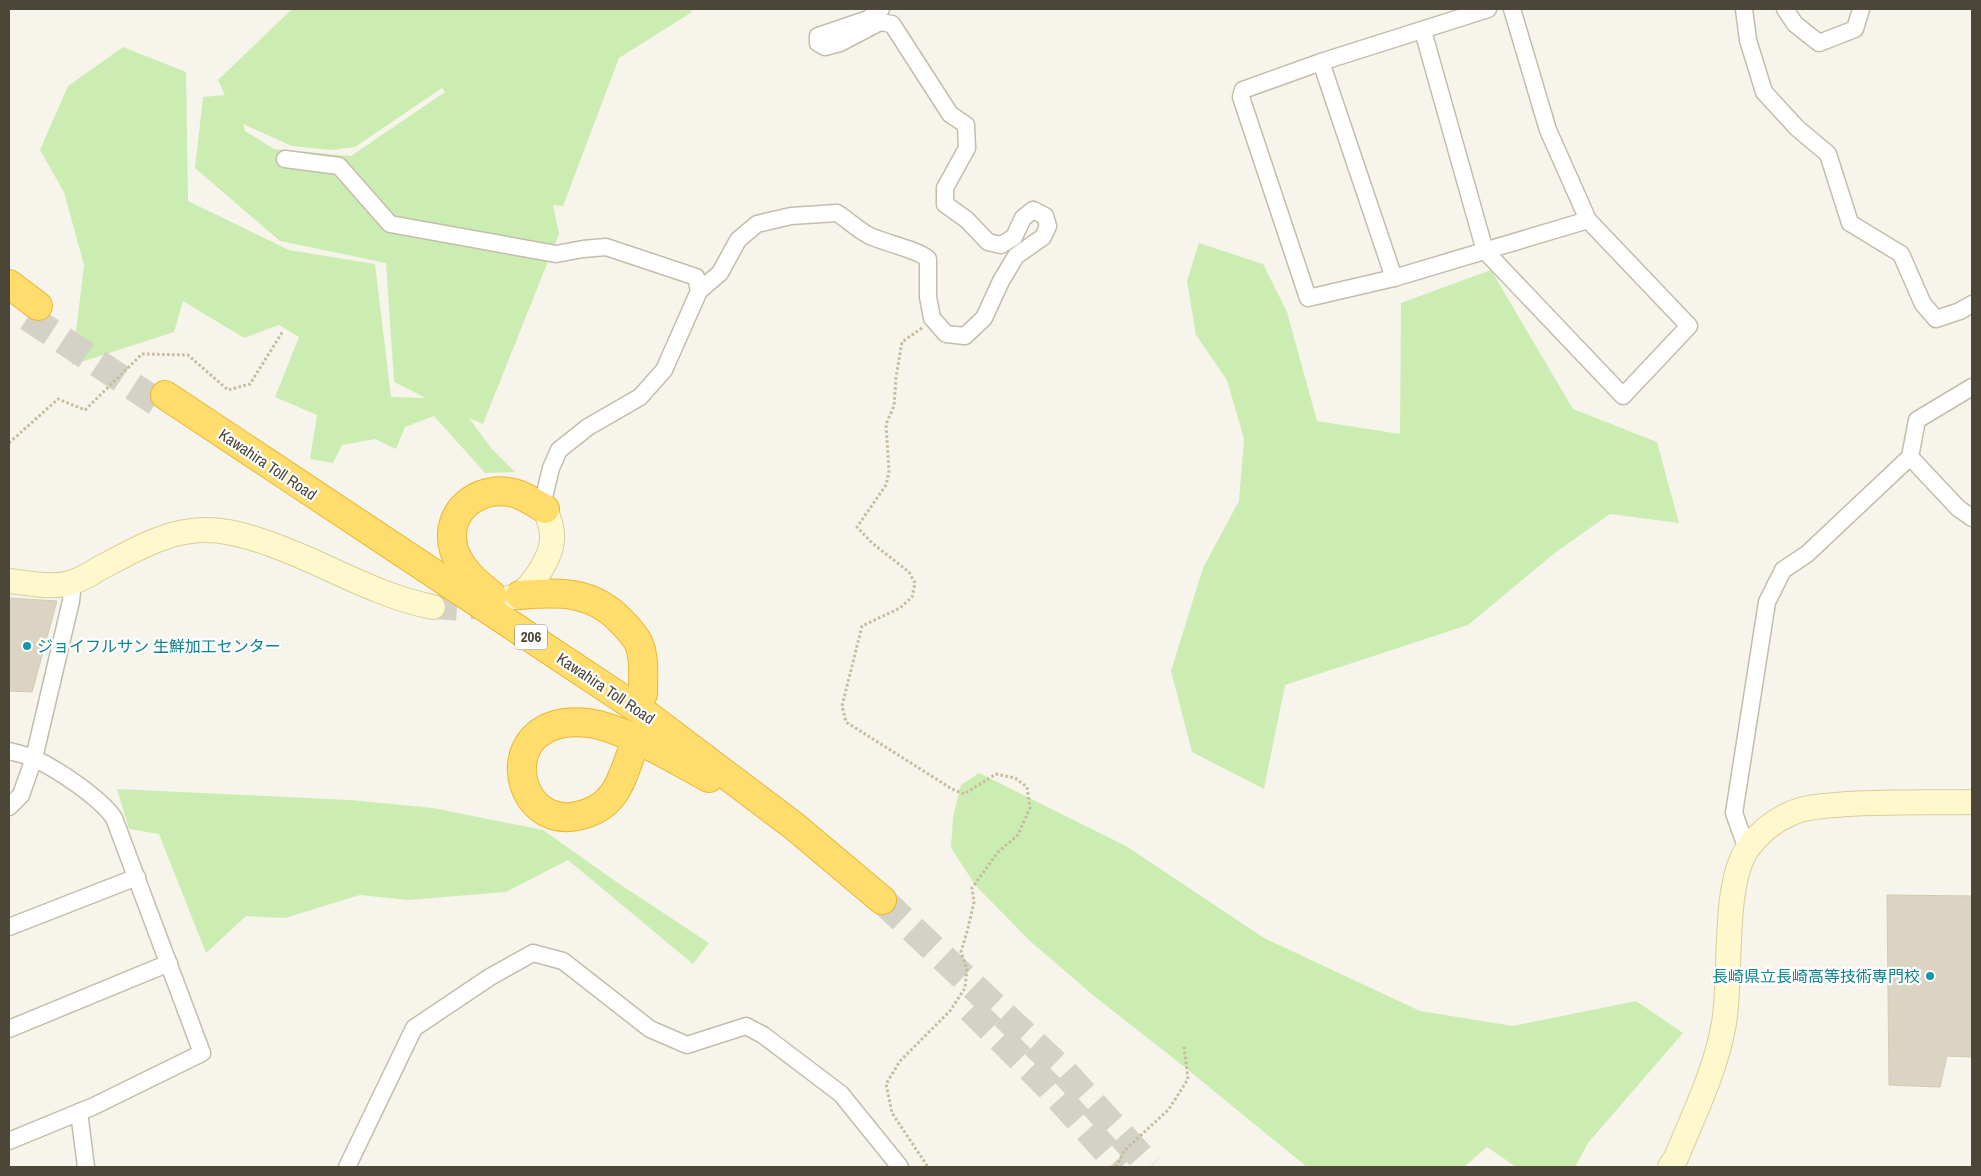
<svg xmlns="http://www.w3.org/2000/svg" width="1981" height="1176" font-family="'Archivo Narrow','Noto Sans JP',sans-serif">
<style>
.green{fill:#ccedb2;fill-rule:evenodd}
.building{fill:#dcd4c2;stroke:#d4cab2}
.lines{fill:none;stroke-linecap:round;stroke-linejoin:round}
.secondary-tunnel{stroke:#d4d1c7;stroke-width:24;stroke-dasharray:24 12;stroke-linecap:butt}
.highway-tunnel{stroke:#d4d1c7;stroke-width:28;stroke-dasharray:28 14;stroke-linecap:butt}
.street-casing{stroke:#c3bdac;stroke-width:19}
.secondary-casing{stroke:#d9ce98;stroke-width:26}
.highway-casing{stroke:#e9b733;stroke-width:30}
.path{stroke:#c6bb9d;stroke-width:3;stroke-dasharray:2.5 2.5;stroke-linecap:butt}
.street{stroke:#fff;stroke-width:16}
.secondary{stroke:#fff8cc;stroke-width:24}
.highway{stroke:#ffdd6d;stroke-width:28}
.culture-dot{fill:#0f9aa8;stroke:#fff;stroke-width:2}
.labels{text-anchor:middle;stroke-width:4.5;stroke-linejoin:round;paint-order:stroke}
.shield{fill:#fff;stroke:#817e74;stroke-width:1}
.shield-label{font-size:15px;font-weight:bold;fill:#4b4638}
.street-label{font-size:16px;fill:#4b4638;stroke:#fff}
.culture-label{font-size:16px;fill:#0d838f;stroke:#fff;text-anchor:start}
</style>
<rect width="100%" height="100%" fill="#f6f4eb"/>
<g class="green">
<path d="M292 9H691L692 12 619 58 563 206 553 205 559 234 483 424 469 418 491 448 515 472 485 473 434 416 405 427 396 449 375 439 342 445 333 463 310 459 317 415 275 397 299 337 279 325 244 338 183 301 174 332 72 365 84 265 64 192 40 150 68 86 123 47 186 72 188 201 289 250 375 264 391 397 426 398 394 382 386 263 280 241 195 168 203 97 225 95 218 80ZM442 88 445 92 351 156 274 149 245 131 243 124 292 146 332 150 355 147Z"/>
<polygon points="1199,243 1263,264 1287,312 1317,421 1400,434 1401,303 1491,270 1573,409 1657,442 1679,523 1610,514 1556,552 1468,625 1285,685 1264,789 1192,752 1171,671 1203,568 1239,501 1244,439 1227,380 1196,335 1187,281"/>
<polygon points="979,773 1126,846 1264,938 1420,1011 1513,1026 1636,1001 1683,1033 1588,1143 1575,1167 1516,1167 1487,1147 1464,1167 1307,1167 1187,1069 1094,996 1029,940 976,886 951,848 953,817 961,785"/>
<polygon points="117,789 350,800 433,808 543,830 618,883 709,943 693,964 568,860 506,892 408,900 360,895 285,918 246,916 206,953 159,834 129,829"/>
</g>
<g class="building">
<polygon points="9,598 57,601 32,692 9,691"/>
<polygon points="1887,895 1972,896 1972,1057 1947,1056 1940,1087 1889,1085"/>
</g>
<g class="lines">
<polyline class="secondary-tunnel" points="433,607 462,609 493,603"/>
<g class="highway-tunnel">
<polyline points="28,317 161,405"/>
<polyline points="882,900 1065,1073 1150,1167"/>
<polyline points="971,1009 1049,1087 1121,1167"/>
</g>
<g class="street-casing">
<g id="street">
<polyline points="1488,9 1321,62 1243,90 1241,97 1308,298 1394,278 1588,220"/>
<polyline points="1744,9 1748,40 1764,92 1797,128 1828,154 1850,223 1901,254 1923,304 1936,319 1960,311 1972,304"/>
<polyline points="1785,9 1795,24 1819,43 1855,29 1861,9"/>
<polyline points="1423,31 1485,251 1623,396 1689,326 1588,220 1548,130 1512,9"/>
<polyline points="1321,62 1394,278"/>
<polyline points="285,159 339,166 390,224 556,254 583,249 606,247 696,277 699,291 664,370 640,397 588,427 559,450 551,468 544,497 545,509"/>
<path d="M699 291 720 273 738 240 757 224 791 216 837 213C848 220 858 230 870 236 885 243 919 250 928 259V297L932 318 946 334 965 336 984 318 1001 281 1016 256 1043 237 1048 226 1045 216 1033 210 1023 218 1014 237 1001 245 988 242 967 220 945 204V188L967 148 966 125 950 114 892 24 880 22 840 43 825 47 818 43V36L868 19 881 9"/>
<polyline points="1910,457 1958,508 1972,518"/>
<path d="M9 751C17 753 27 755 35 759 59 770 100 798 114 818L202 1053 94 1106 9 1141"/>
<polyline points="9,807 21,795 34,758 71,601 73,582"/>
<polyline points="1747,849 1734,813 1767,602 1783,570 1807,554 1910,457 1917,420 1972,387"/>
<polyline points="9,927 137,877"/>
<polyline points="9,1029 169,963"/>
<polyline points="79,1112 86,1167"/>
<polyline points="347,1167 414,1028 490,977 533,953 563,961 650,1029 687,1045 746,1026 763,1035 841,1094 900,1167"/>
</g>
</g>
<g class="secondary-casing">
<g id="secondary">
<path d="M9 581C29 583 54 589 73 582 82 579 92 573 100 568 133 551 165 531 203 530 226 529 251 537 273 545 326 564 376 596 433 607"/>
<path d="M509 598C513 597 518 596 520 594 534 584 551 557 552 540 553 529 549 519 545 509"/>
<path d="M1670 1167 1676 1158C1694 1114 1716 1070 1724 1023 1732 978 1722 884 1748 848 1759 833 1775 820 1792 813 1805 807 1822 806 1836 805 1881 801 1927 803 1972 802"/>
</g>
</g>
<g class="highway-casing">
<g id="highway">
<polyline points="9,284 38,306"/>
<polyline points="165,395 647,715 794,826 882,900"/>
<path d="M520 595C558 592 591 590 620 620 627 627 635 635 639 644 645 658 643 678 643 694"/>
<path d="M493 596C478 584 460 569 454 550 443 512 478 484 514 493 525 496 535 503 545 509"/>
<path d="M631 754C620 785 613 809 577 816 511 830 492 712 589 723 624 728 677 761 709 778"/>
</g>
</g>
<g class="path">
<polyline points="922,328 902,342 896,377 894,406 886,424 889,472 886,485 857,527 872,543 909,572 915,583 912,597 900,608 862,626 842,706 846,722 952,789 964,794 996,774 1015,778 1027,787 1030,808 1018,835 998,852 972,888 974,902 968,928 961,952 967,969 965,988 950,1011 900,1061 886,1084 892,1113 928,1167"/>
<polyline points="9,443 58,399 85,410 142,354 188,355 228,390 250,384 283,331"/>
<polyline points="1116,1167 1124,1151 1169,1109 1188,1079 1184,1046"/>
</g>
<use href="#street" class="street"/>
<use href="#secondary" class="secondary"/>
<use href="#highway" class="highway"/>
</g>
<g class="culture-dot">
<circle cx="27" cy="646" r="5"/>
<circle cx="1930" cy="976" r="5"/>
</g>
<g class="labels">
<rect class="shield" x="515" y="624.5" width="32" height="25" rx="4"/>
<g class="shield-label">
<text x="531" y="642">206</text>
</g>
<g class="street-label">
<text transform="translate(268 464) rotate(34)" y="6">Kawahira Toll Road</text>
<text transform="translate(606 688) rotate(34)" y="6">Kawahira Toll Road</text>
</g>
<g class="culture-label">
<text x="37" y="652">ジョイフルサン 生鮮加工センター</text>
<text x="1920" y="982" text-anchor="end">長崎県立長崎高等技術専門校</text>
</g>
</g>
<rect width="1981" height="1176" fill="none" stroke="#4b4638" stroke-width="20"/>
</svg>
